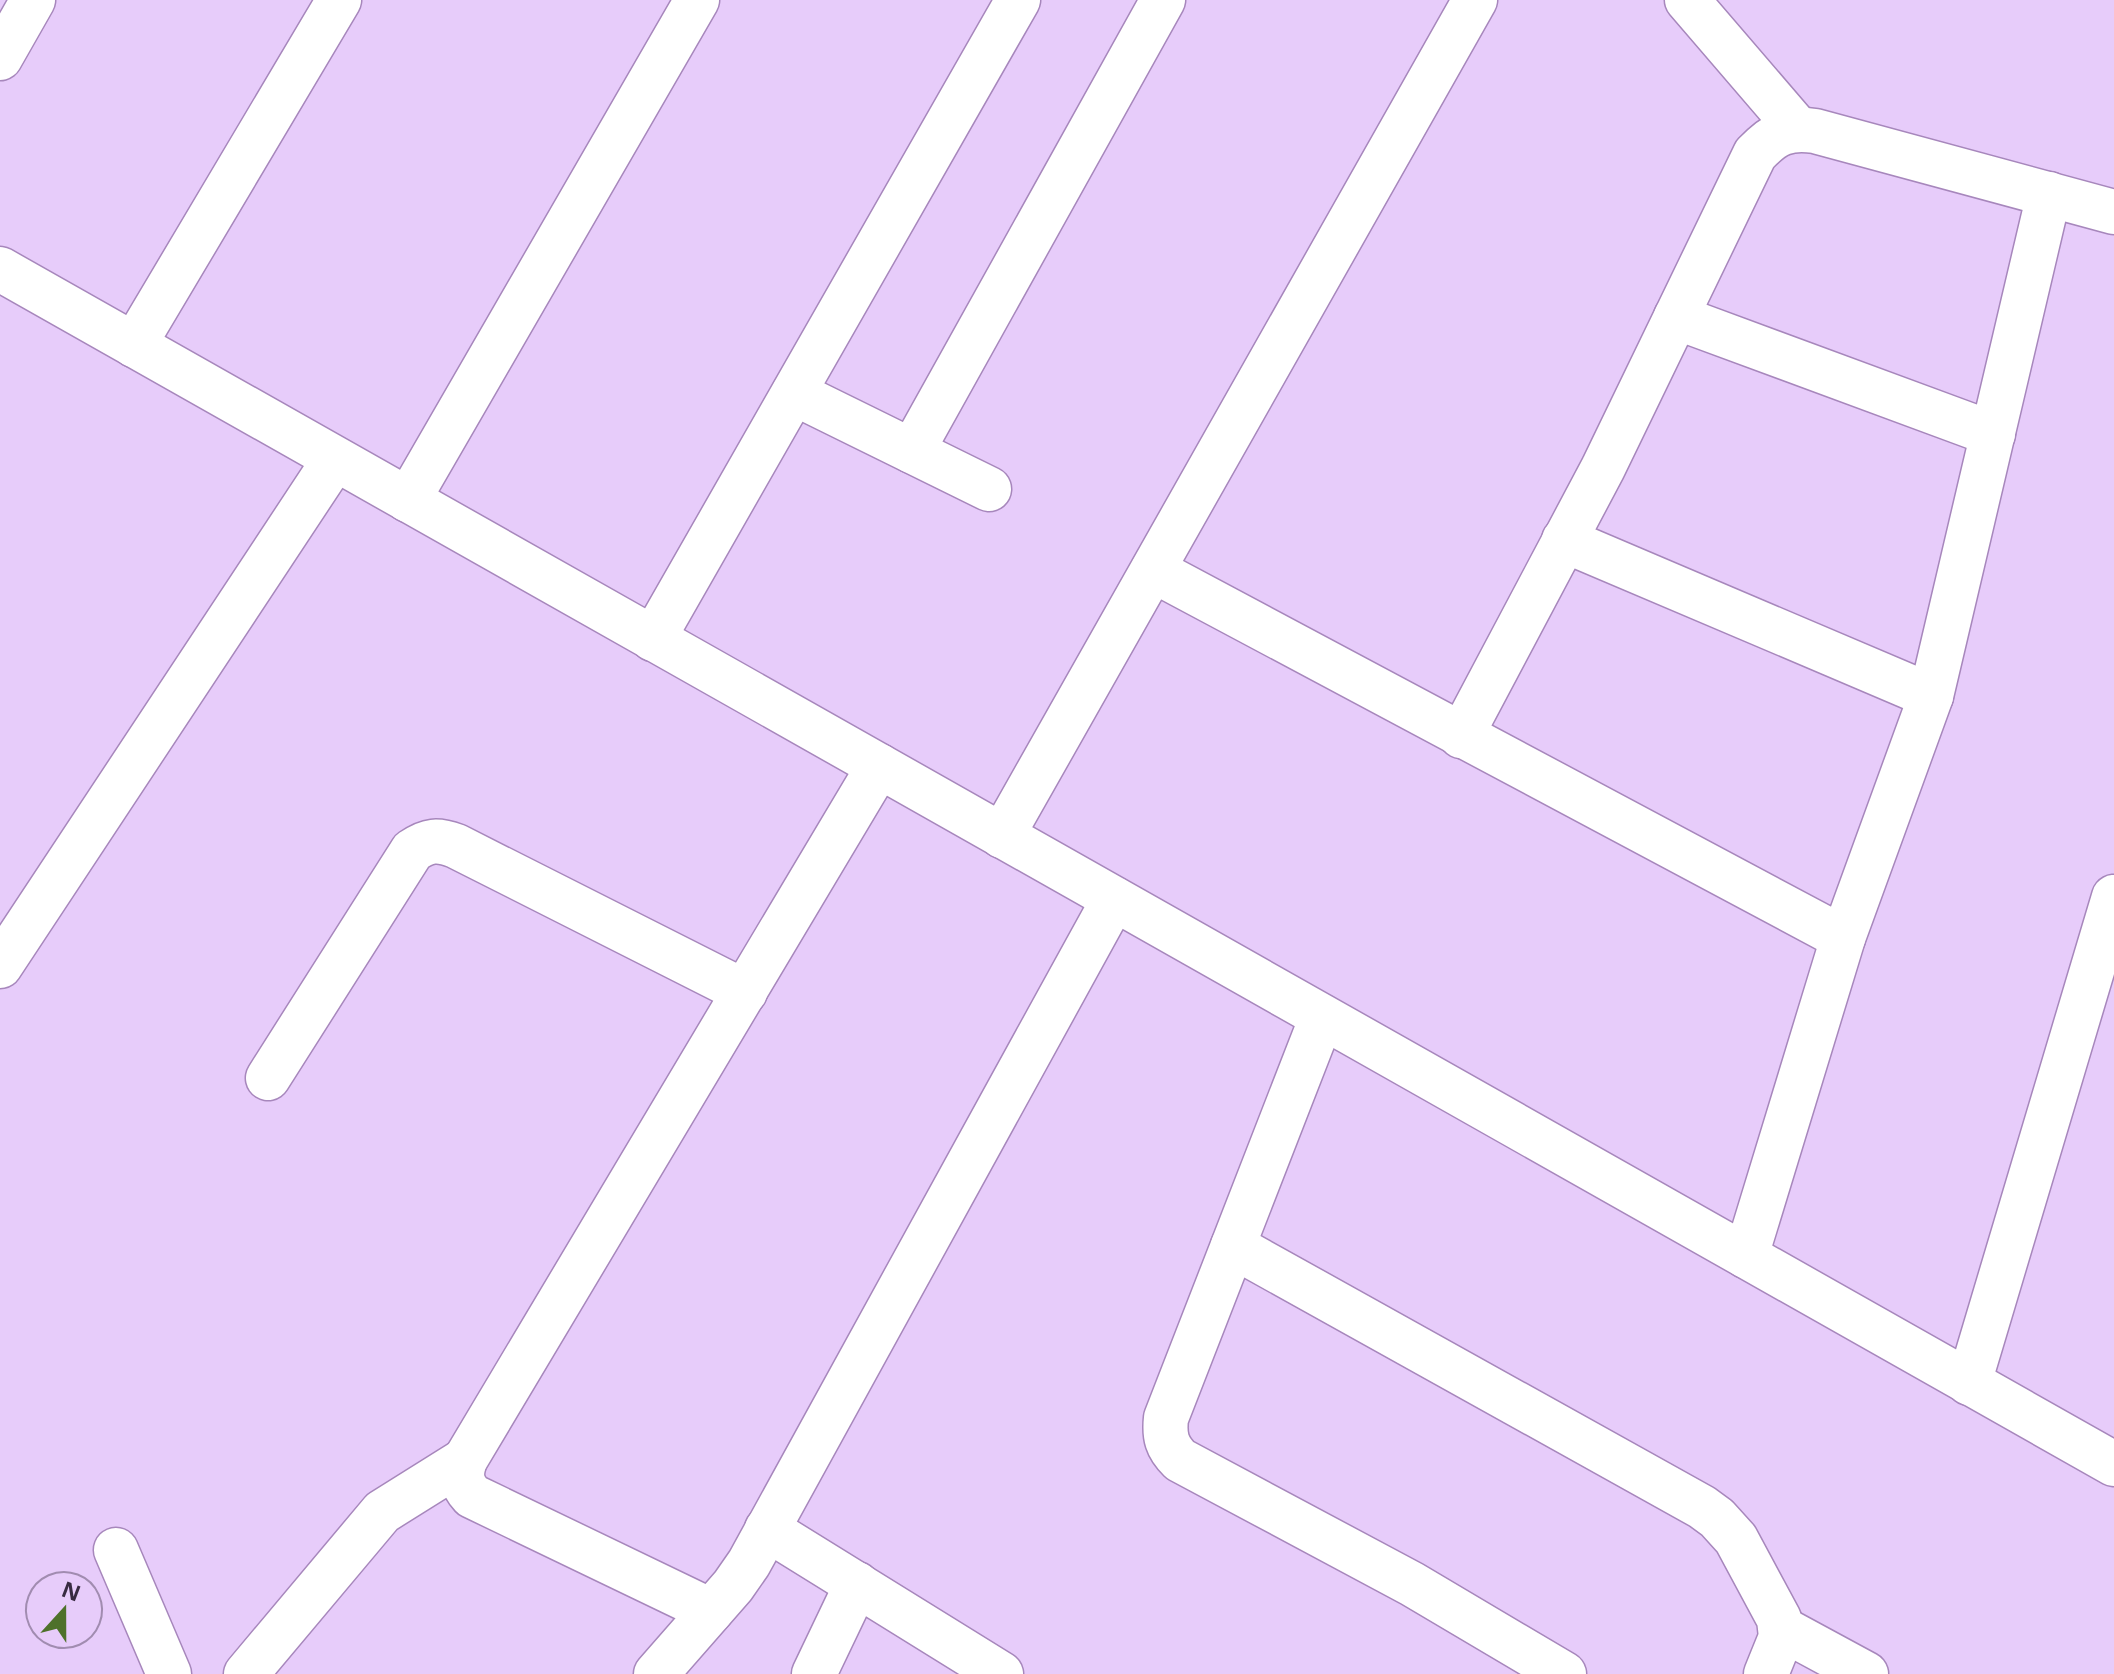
<svg xmlns="http://www.w3.org/2000/svg" width="2114" height="1674" font-family="'Noto Sans',sans-serif">
<style>
.lines{fill:none;stroke-linecap:round;stroke-linejoin:round}
.minor-casing{stroke:#a787bc;stroke-width:47}
.minor{stroke:#fff;stroke-width:44}
</style>
<rect width="100%" height="100%" fill="#e7ccfa"/>
<g class="lines">
<g class="minor-casing">
<g id="minor">
<polyline points="1687,0 1797,128"/>
<polyline points="0,58 33,0"/>
<polyline points="0,269 2114,1464"/>
<polyline points="1676,317 1993,434"/>
<polyline points="134,345 339,0"/>
<polyline points="794,393 989,489"/>
<polyline points="912,451 1163,0"/>
<polyline points="408,500 697,0"/>
<polyline points="1564,540 1931,696"/>
<polyline points="1153,570 1843,938"/>
<polyline points="653,639 1018,0"/>
<path d="M1461 736 1603 468 1755 154C1774 134 1787 127 1815 131L2114 212"/>
<polyline points="1002,836 1475,0"/>
<polyline points="0,966 335,459"/>
<path d="M1322 1017 1166 1418C1164 1437 1167 1447 1180 1460L1412 1584 1564 1674"/>
<path d="M268 1078 412 851C428 840 437 839 456 846L745 992"/>
<polyline points="1233,1246 1702,1507 1717,1518 1736,1539 1779,1619 1781,1637 1766,1674"/>
<polyline points="1746,1256 1843,938 1931,696 2049,194"/>
<polyline points="1969,1383 2114,897"/>
<polyline points="767,1529 1001,1674"/>
<polyline points="116,1550 169,1674"/>
<path d="M711 1611 472 1496C461 1484 460 1475 465 1460L879 766"/>
<polyline points="1781,1628 1866,1674"/>
<polyline points="246,1674 382,1512 465,1460"/>
<polyline points="656,1674 733,1586 749,1563 1114,899"/>
<polyline points="814,1674 857,1584"/>
</g>
</g>
<use href="#minor" class="minor"/>
</g>
<g transform="translate(64 1610) rotate(21)"><circle r="38" fill="#e7ccfa" stroke="#a18cb0" stroke-width="2"/>
<path d="M0-6L14 30L0 20L-14 30Z" fill="#4e712a"/>
<text y="-12" font-size="22" font-weight="bold" text-anchor="middle" fill="#382b41">N</text>
</g>
</svg>
